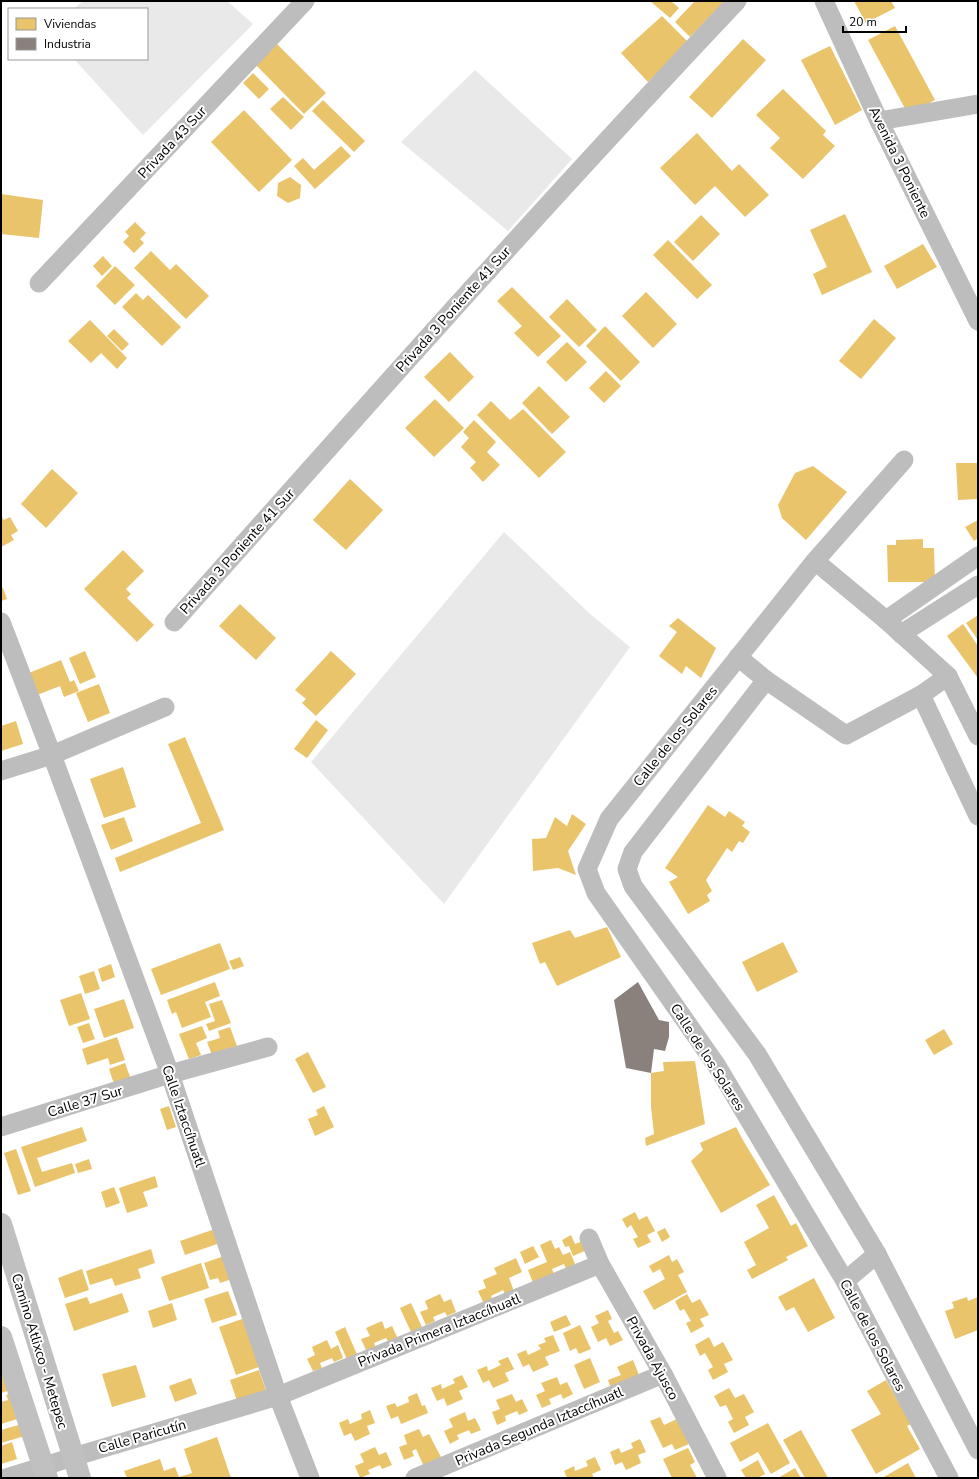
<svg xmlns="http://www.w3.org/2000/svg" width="979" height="1479" font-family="'Nunito Sans',sans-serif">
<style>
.green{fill:#e9e9e9}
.homes{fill:#e9c46a}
.industry{fill:#8a817c}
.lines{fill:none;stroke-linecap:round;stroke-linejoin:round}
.street{stroke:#bdbdbd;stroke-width:19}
.secondary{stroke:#c0c0c0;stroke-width:22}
.labels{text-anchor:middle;stroke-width:4;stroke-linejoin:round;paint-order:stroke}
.street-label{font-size:14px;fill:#000;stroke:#fff}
</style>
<rect width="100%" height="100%" fill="#fff"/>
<g class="green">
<polygon points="83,1 227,1 253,24 143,135 74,59 147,59 147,9 74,9"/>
<polygon points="475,70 572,159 508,231 401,142"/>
<polygon points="504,532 589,613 630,647 444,904 311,762"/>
</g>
<g class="homes">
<polygon points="650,1 671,1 679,8 670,18"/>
<polygon points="695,1 725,1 690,37 675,22"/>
<polygon points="854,1 891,1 895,8 866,23"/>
<polygon points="662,16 688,42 648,82 621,53"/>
<polygon points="895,26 935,100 908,114 868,40"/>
<polygon points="743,39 766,60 712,118 689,97"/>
<polygon points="276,43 326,93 304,114 255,64"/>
<polygon points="830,46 862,110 835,125 801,60"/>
<polygon points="253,73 269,89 259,99 243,83"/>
<polygon points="783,89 826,131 823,135 835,146 803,179 770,148 780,138 756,115"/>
<polygon points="283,97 304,117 291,130 270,109"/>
<polygon points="323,100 365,141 354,152 312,111"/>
<polygon points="244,110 292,160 259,192 211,142"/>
<polygon points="697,133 732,171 739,164 769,195 745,217 715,186 695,205 660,168"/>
<polygon points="341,146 351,156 315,189 294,166 303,158 314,170"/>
<polygon points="290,177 301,185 300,198 288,203 277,196 278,183"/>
<polygon points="1,194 43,200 39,238 1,234"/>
<polygon points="845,214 872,272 822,295 813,274 827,267 810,230"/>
<polygon points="701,215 720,234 693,261 674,242"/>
<polygon points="135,222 146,233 140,239 144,243 134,253 123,242 129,236 125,232"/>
<polygon points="668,240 712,285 697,299 653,255"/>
<polygon points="923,244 937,267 897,289 884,266"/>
<polygon points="151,251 170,270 176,264 209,296 186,319 134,268"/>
<polygon points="103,256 112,266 102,276 93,266"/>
<polygon points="115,266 135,285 115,305 96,286"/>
<polygon points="512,287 561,336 538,357 514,333 522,326 497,301"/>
<polygon points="646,292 677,324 653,348 622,316"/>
<polygon points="136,293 143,300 148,295 181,327 162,346 122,307"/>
<polygon points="567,299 597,330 579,347 549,317"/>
<polygon points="874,319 896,338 861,379 839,361"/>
<polygon points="90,320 127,358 117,369 101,353 91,363 68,341"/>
<polygon points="605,326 640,362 621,381 586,346"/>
<polygon points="114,329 129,344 122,351 107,336"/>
<polygon points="567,342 587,362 566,382 546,362"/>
<polygon points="450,352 474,377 449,402 424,377"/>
<polygon points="606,371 621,386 604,403 589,388"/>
<polygon points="539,386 570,417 552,434 522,403"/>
<polygon points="435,399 464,428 434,457 405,428"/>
<polygon points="491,401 510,420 523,409 566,452 539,478 477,415"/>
<polygon points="474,420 496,442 487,452 500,465 483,482 470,468 476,462 461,447 469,438 463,432"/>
<polygon points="956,463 978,463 978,499 958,500"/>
<polygon points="813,466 847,492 806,540 782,518 778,505 795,473"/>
<polygon points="52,469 78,493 46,528 21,504"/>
<polygon points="350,479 383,510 346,550 313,520"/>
<polygon points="1,516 4,520 10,517 18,531 11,535 14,540 1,547"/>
<polygon points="978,520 978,538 974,541 965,527"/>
<polygon points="923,539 923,548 934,548 935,582 888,582 887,545 896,545 896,540"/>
<polygon points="123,550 144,571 126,589 131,594 127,598 154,625 137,642 84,589"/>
<polygon points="1,588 3,588 7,599 1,601"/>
<polygon points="240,604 276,638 256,660 219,626"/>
<polygon points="978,615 978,640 966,623"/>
<polygon points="678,618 716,648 701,678 686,666 682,674 659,656 677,632 669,626"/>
<polygon points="963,624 978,646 978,678 947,636"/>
<polygon points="85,651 96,677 80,684 69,658"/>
<polygon points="331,651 356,674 316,716 302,703 306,699 295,690"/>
<polygon points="61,660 70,682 74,680 79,691 64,697 60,686 32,697 24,675"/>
<polygon points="99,684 110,713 88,722 76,693"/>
<polygon points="316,720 328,730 307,758 294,749"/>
<polygon points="16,721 23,744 1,751 1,726"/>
<polygon points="185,737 224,830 120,872 115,858 201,823 168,744"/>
<polygon points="123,767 136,807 104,818 90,779"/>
<polygon points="708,805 725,817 729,811 745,822 742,826 750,832 743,843 739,841 732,852 727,848 706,880 712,891 707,895 710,901 688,914 669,882 678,877 665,868"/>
<polygon points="572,814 586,824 568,851 576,875 558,868 533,871 532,839 546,838 555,817 567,826"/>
<polygon points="124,817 133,841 111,850 101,825"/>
<polygon points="607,927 621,957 557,986 545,962 540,964 532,943 570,930 575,938"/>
<polygon points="783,942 798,972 757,992 742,962"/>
<polygon points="220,943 230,969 161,995 151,969"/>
<polygon points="240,957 244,966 233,970 229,961"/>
<polygon points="111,964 115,977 102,982 98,969"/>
<polygon points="94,971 100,989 85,994 79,976"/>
<polygon points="215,982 220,996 205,1002 211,1017 182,1028 176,1012 172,1014 167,1000"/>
<polygon points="81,993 90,1019 69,1026 60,1000"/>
<polygon points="124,999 134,1028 104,1038 94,1009"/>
<polygon points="222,1000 231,1023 209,1031 206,1024 215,1021 209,1004"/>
<polygon points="89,1023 95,1039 83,1043 77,1027"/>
<polygon points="202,1026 207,1038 196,1043 201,1055 189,1059 179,1034"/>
<polygon points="230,1027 237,1046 212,1055 207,1042 220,1038 218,1031"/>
<polygon points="944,1029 953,1044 934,1055 925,1040"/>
<polygon points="117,1037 125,1060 110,1065 108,1058 87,1065 82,1049"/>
<polygon points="308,1052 326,1087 313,1093 295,1059"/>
<polygon points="695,1061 705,1124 646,1146 645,1138 654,1134 651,1107 651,1073 664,1071 663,1062"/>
<polygon points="125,1063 132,1082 115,1087 109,1069"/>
<polygon points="169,1106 176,1127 167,1130 160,1109"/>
<polygon points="324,1106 334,1127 315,1136 308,1119 318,1115 316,1110"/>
<polygon points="82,1127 87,1141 37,1158 42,1172 72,1163 75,1173 35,1187 21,1147"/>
<polygon points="736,1127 744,1142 770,1185 721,1213 691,1161 703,1150 700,1143"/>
<polygon points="16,1149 31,1191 18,1195 4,1153"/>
<polygon points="89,1159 92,1169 78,1173 75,1164"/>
<polygon points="155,1176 158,1187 143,1192 148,1206 127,1213 119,1188"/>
<polygon points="114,1187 120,1203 106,1208 101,1192"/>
<polygon points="774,1195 791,1226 796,1223 808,1246 786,1257 788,1260 752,1279 747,1270 756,1265 744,1242 769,1228 756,1205"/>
<polygon points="635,1212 639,1220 647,1216 655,1231 647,1235 651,1242 638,1248 633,1239 638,1237 631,1225 627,1228 622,1219"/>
<polygon points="665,1228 670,1237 662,1242 657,1232"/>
<polygon points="215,1229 220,1243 185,1255 180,1241"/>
<polygon points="571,1235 575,1244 583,1241 587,1250 573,1256 569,1246 565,1247 562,1240"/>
<polygon points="551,1240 555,1249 559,1247 563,1255 570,1252 575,1264 566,1269 564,1264 552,1269 554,1274 533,1283 528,1270 547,1262 540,1245"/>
<polygon points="533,1246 539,1257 525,1264 520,1252"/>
<polygon points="151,1249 155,1263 138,1269 141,1278 115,1286 112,1278 90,1285 86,1271"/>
<polygon points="227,1255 235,1278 220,1283 218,1278 210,1280 204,1263"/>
<polygon points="669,1255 672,1262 677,1259 684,1272 678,1275 687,1292 654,1310 643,1291 665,1279 660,1269 653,1273 649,1266"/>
<polygon points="516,1258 522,1272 509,1278 514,1291 505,1295 503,1290 491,1296 493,1300 484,1304 478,1291 486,1288 483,1280 497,1274 494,1268"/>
<polygon points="201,1263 209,1288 169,1301 161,1277"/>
<polygon points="82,1269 89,1290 65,1298 58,1278"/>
<polygon points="814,1278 835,1318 808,1332 794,1307 786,1311 778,1297"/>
<polygon points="228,1291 237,1315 212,1323 204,1299"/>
<polygon points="122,1293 129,1312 74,1331 65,1304 87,1297 90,1304"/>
<polygon points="440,1294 444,1302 451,1299 456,1312 447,1316 445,1312 433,1317 435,1321 426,1325 420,1312 428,1309 425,1301"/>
<polygon points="687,1294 692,1303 700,1299 709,1315 700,1319 704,1326 691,1333 686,1323 691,1321 684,1309 680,1311 675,1301"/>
<polygon points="967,1297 968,1301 978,1297 978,1330 955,1339 945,1311 954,1308 952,1302"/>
<polygon points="172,1303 177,1320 153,1328 148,1311"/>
<polygon points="411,1303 422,1327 411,1332 400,1308"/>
<polygon points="608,1310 612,1319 608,1321 614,1333 618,1331 623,1340 610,1346 606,1338 598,1342 591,1327 599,1323 595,1316"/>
<polygon points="566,1315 571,1325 554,1332 550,1322"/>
<polygon points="248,1317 265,1365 236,1375 219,1327"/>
<polygon points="382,1321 385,1329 392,1326 398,1339 389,1343 386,1338 374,1343 376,1348 367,1352 361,1339 370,1336 366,1328"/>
<polygon points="580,1325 591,1349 579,1354 576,1348 570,1351 563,1333"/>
<polygon points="345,1327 359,1359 349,1364 335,1332"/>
<polygon points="553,1335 560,1351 545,1357 549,1365 533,1372 529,1364 523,1367 517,1354 526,1350 528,1355 541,1349 538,1345 546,1342 544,1338"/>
<polygon points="709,1337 714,1347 723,1342 733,1360 724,1364 728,1372 713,1380 708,1370 713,1367 705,1353 700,1356 695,1345"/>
<polygon points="327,1340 331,1349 338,1345 343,1358 334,1362 332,1358 320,1363 322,1368 313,1371 307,1359 315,1355 312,1347"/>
<polygon points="508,1357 514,1369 505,1373 509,1381 493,1388 489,1380 483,1383 477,1370 487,1366 488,1371 501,1365 498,1361"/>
<polygon points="1,1358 11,1390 1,1393"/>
<polygon points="590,1358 600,1382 584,1389 574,1365"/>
<polygon points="633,1360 639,1375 612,1391 608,1380 621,1375 617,1367"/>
<polygon points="136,1365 146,1397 112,1407 102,1374"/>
<polygon points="259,1370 267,1394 238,1404 230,1380"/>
<polygon points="462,1375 468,1387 459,1391 463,1399 447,1406 444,1398 437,1401 431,1388 441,1384 442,1389 455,1383 453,1379"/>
<polygon points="557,1377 560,1385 567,1382 573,1394 563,1399 561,1394 549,1399 551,1404 542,1408 536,1395 545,1391 541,1383"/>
<polygon points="191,1378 197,1394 175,1402 169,1386"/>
<polygon points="886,1380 911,1424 907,1426 920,1449 876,1474 851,1430 881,1414 867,1391"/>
<polygon points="729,1388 735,1398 744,1394 754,1412 745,1417 749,1425 734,1433 728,1422 733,1419 726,1405 720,1407 714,1396"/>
<polygon points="16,1392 24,1417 1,1424 1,1402 8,1400 6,1395"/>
<polygon points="417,1393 422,1406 425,1405 428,1413 401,1424 398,1416 391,1419 386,1406 395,1403 397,1407 409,1402 408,1397"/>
<polygon points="512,1394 516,1402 522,1399 528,1411 519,1415 517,1411 505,1416 506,1421 497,1425 492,1412 500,1409 496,1400"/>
<polygon points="370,1410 375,1423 367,1426 370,1434 355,1441 351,1433 344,1436 339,1423 348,1419 350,1424 362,1419 361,1414"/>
<polygon points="465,1412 468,1421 475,1418 481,1430 471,1434 469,1430 457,1435 459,1439 450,1444 444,1431 453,1427 449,1419"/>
<polygon points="660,1417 664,1425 677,1419 689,1444 675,1450 672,1444 663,1448 650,1421"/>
<polygon points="768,1423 790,1463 771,1474 758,1452 740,1462 730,1443"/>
<polygon points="22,1424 25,1436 1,1443 1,1430"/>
<polygon points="419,1429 423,1437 429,1434 444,1463 426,1471 416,1449 412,1451 414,1456 404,1460 399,1447 407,1444 404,1435"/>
<polygon points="801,1430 828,1478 805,1478 783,1440"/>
<polygon points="217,1437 231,1478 127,1478 124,1471 160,1459 164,1471 175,1467 179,1477 192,1473 184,1449"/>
<polygon points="640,1439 646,1452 638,1455 641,1463 626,1470 622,1462 615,1465 610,1452 619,1448 621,1453 633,1448 631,1443"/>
<polygon points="12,1442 17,1459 1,1464 1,1446"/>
<polygon points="375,1447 379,1455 386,1452 392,1465 382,1469 380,1465 368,1470 370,1474 360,1478 355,1466 364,1462 360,1454"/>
<polygon points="688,1448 695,1462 690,1465 697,1478 680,1478 679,1477 672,1478 663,1459"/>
<polygon points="595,1457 601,1470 592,1474 594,1478 567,1478 564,1471 574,1466 575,1471 588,1466 586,1461"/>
<polygon points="758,1460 765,1474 758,1478 746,1478 741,1470"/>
<polygon points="908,1463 916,1478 882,1478"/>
<polygon points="795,1468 801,1478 778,1478"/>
</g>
<polygon class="industry" points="638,982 659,1020 669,1022 669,1037 665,1051 654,1049 651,1073 626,1068 614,1000"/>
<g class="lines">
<g class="street">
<polyline points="824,1 879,121 978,321"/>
<polyline points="879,121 978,104"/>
<polyline points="39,283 305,1"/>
<polyline points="904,460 815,561 609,819 587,869 596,893 717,1066 845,1281 949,1478"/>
<polyline points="815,561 886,620 948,676 978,736"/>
<polyline points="886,620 978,556"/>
<polyline points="1,622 52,755 170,1074 278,1396 310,1478"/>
<path d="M174 622C360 413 545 204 737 1"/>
<polyline points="901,634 978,585"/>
<polyline points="738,657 766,680 846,735 921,695 948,676"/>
<polyline points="766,680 633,852 627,869 633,886 757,1054 877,1254 978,1450"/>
<polyline points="921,695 978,816"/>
<polyline points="1,771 52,755 165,707"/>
<polyline points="1,1127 170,1074 268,1047"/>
<polyline points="589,1238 600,1264 663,1374 717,1478"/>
<polyline points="845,1281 877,1254"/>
<polyline points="6,1478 73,1457 278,1396 600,1264"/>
<polyline points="415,1478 663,1374"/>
</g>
<g class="secondary">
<polyline points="1,1224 80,1478"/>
<polyline points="1,1337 47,1478"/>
</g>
</g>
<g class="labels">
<g class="street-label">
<text transform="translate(172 142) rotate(-47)" y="5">Privada 43 Sur</text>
<text transform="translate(900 162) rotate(64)" y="5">Avenida 3 Poniente</text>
<text transform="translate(453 309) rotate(-48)" y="5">Privada 3 Poniente 41 Sur</text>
<text transform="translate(237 551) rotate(-48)" y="5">Privada 3 Poniente 41 Sur</text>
<text transform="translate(675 736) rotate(-51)" y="5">Calle de los Solares</text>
<text transform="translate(708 1057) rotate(57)" y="5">Calle de los Solares</text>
<text transform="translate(85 1101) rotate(-17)" y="5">Calle 37 Sur</text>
<text transform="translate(184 1116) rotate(71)" y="5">Calle Iztaccíhuatl</text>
<text transform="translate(439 1330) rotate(-22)" y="5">Privada Primera Iztaccíhuatl</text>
<text transform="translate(873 1335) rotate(62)" y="5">Calle de los Solares</text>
<text transform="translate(40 1351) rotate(73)" y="5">Camino Atlixco - Metepec</text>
<text transform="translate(653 1358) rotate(61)" y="5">Privada Ajusco</text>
<text transform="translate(539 1426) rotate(-23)" y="5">Privada Segunda Iztaccíhuatl</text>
<text transform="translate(142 1436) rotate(-16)" y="5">Calle Paricutín</text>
</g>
</g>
<rect width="979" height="1479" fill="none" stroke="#000000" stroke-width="4"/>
<rect x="8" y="8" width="140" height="52" fill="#ffffff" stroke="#999999"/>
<rect x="16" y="18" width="20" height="12" fill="#e9c46a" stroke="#999999"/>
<text x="44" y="28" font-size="12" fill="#000000">Viviendas</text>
<rect x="16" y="38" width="20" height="12" fill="#8a817c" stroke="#999999"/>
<text x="44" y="48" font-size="12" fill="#000000">Industria</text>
<path d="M843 26v6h63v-6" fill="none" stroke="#000000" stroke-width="2"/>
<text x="849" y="26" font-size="12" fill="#000000" stroke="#ffffff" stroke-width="3" paint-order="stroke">20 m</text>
</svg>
